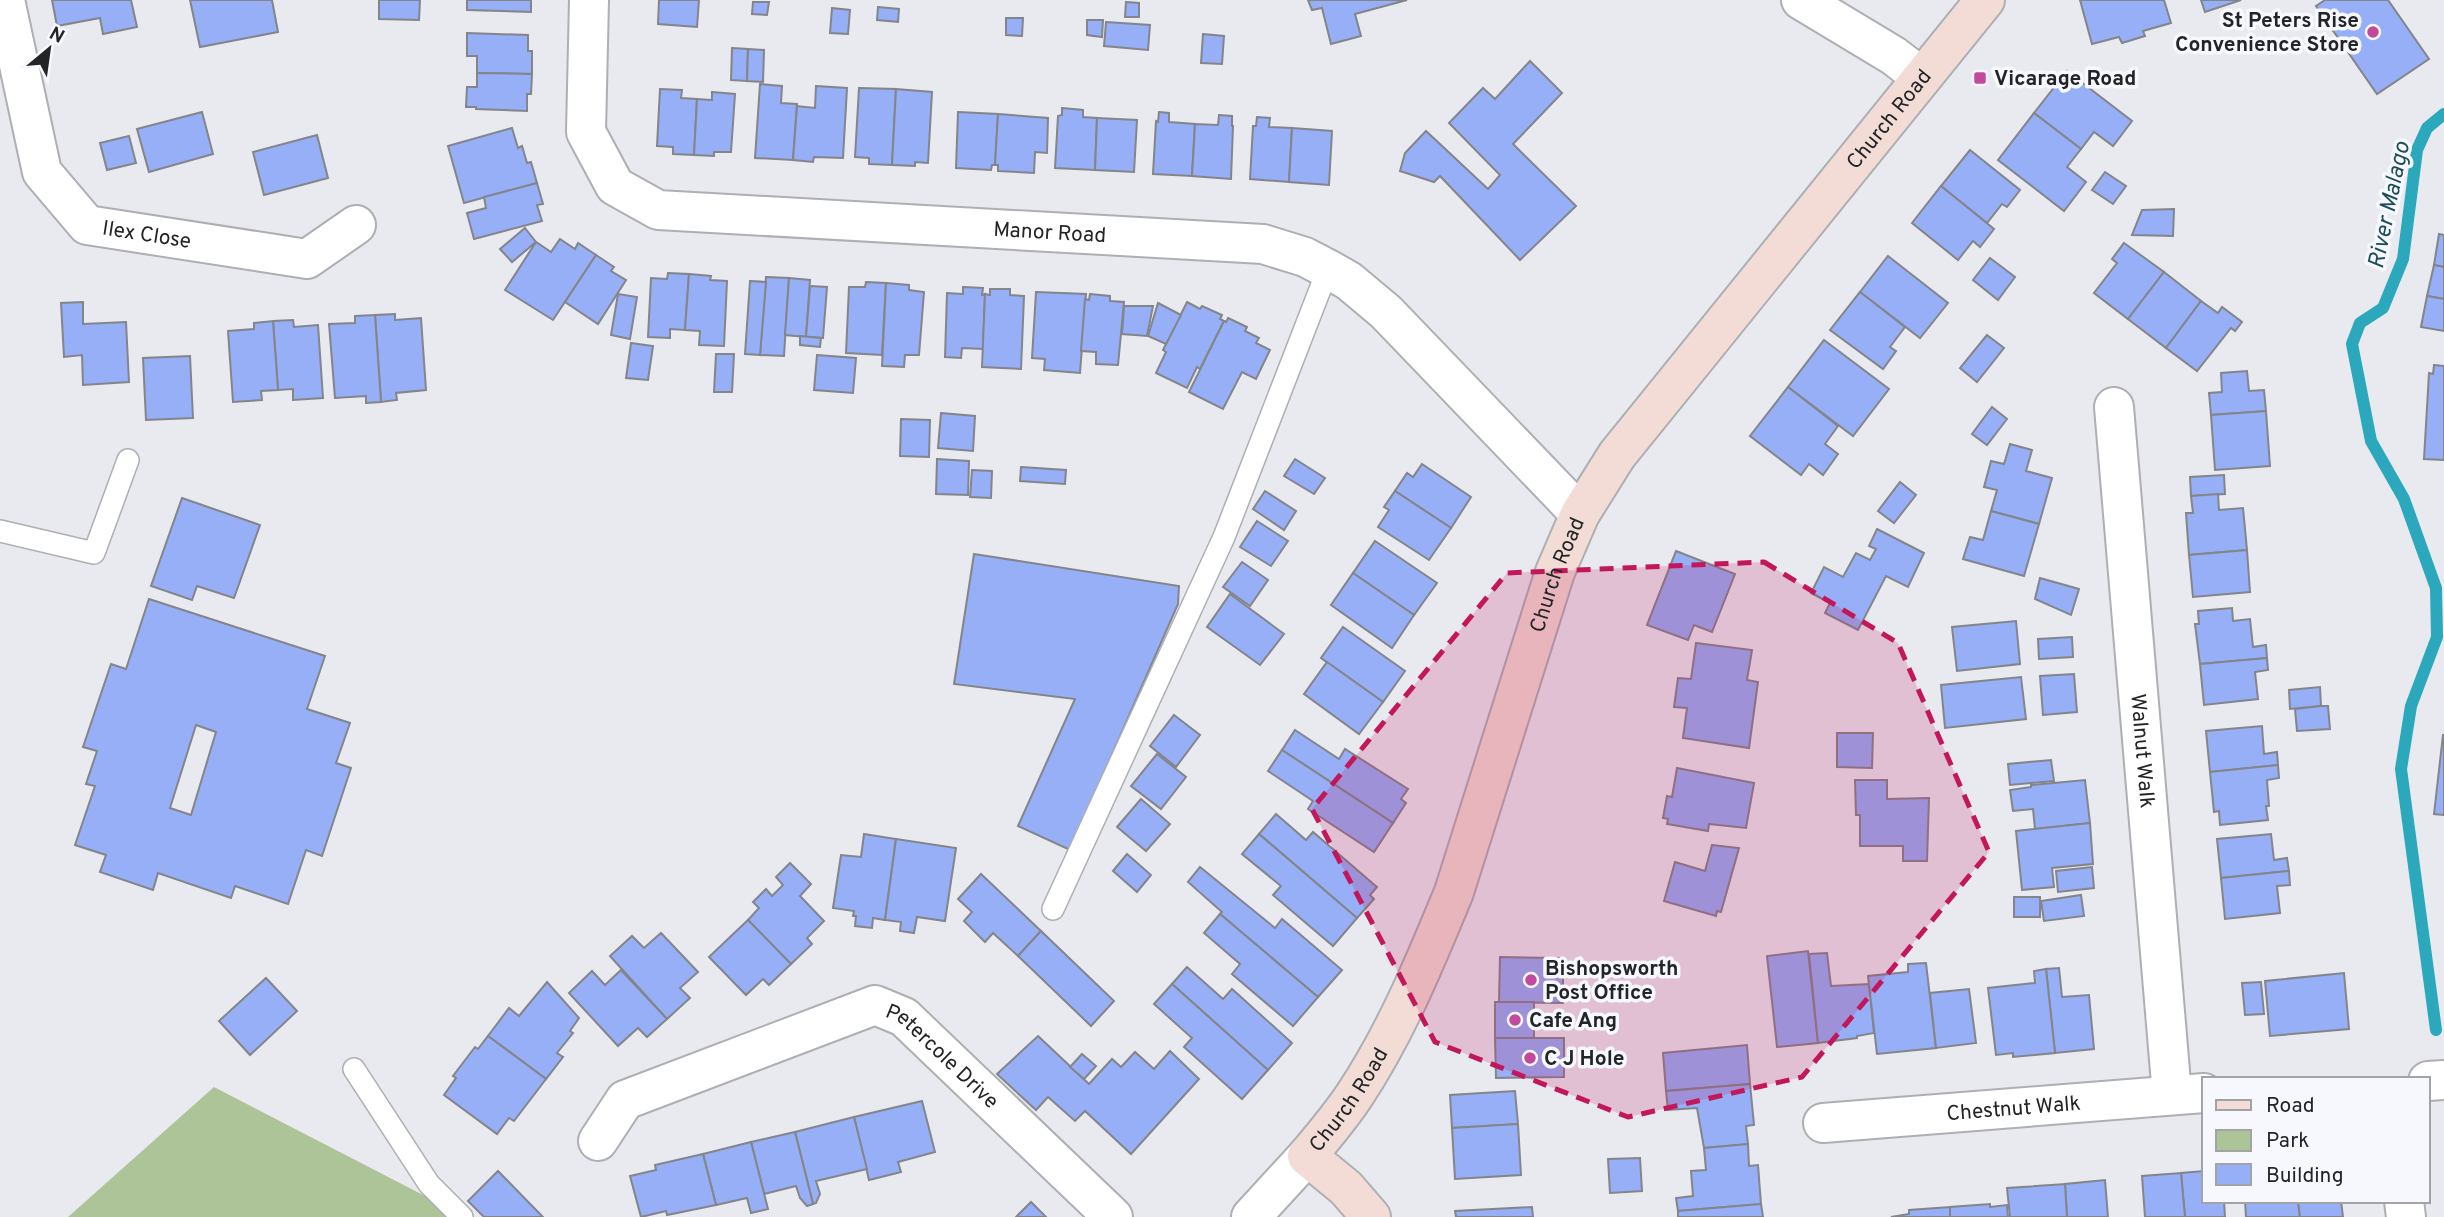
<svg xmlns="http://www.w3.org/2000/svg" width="2444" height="1217" font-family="Overpass,sans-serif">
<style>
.green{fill:#acc498}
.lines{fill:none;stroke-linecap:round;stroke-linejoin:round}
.stream{stroke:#2ba8bc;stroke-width:12}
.building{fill:#96aff7;stroke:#83858a;stroke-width:2;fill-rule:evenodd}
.lane-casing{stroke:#adafb4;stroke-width:24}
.street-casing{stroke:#adafb4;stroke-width:42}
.secondary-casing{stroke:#adafb4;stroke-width:42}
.lane{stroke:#fff;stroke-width:21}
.street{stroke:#fff;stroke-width:38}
.secondary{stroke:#f2dcd5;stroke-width:38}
.marked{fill:#c2185b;fill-opacity:0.2;stroke:#c2185b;stroke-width:5;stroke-dasharray:14 9;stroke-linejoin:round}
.poi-dot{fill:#c3499c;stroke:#f6f8fd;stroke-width:2.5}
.labels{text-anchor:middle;stroke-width:7;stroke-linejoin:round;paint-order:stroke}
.poi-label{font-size:21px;font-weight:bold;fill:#232426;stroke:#f6f8fd;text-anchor:start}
.street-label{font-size:21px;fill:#232426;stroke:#f6f8fd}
.water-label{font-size:23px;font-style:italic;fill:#1b4e56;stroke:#f6f8fd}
</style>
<rect width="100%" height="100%" fill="#e8eaf0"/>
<polygon class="green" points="214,1087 425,1196 446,1217 68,1217"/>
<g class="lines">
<polyline class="stream" points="2436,1030 2401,769 2411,706 2437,637 2436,588 2404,499 2371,441 2352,344 2360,323 2383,308 2403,259 2417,150 2427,128 2444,114"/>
</g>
<g class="building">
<polygon points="52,0 131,0 137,27 103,34 100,18 57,26"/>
<polygon points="190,0 272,0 278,32 200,47"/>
<polygon points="379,0 420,0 419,20 379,19"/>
<polygon points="467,0 531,0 531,12 467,10"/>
<polygon points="659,0 699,0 697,27 658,24"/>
<polygon points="1308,0 1407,0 1355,14 1361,36 1331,44 1322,8 1312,10"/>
<polygon points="2080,0 2164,0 2171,23 2143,31 2145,36 2122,43 2119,37 2092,44"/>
<polygon points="2201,0 2241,0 2205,12"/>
<polygon points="2325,0 2388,0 2429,59 2377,94 2316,6"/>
<polygon points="753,2 769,2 767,15 752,14"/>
<polygon points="1126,2 1139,3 1139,17 1125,17"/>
<polygon points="878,7 899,9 898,22 877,20"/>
<polygon points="832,8 850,10 848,34 830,33"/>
<polygon points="1006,18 1023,18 1022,36 1006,35"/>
<polygon points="1087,20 1103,20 1102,37 1087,35"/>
<polygon points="1106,22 1150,25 1148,50 1104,46"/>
<polygon points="467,33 528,35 528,51 532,51 532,74 477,73 477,56 467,56"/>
<polygon points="1203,34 1224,36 1222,64 1201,63"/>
<polygon points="732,48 748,49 747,81 731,80"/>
<polygon points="748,49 764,50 763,82 747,81"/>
<polygon points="1530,61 1562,93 1513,144 1576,206 1520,260 1440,176 1434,182 1400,171 1405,153 1426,131 1488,189 1500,175 1449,123 1483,88 1495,99"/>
<polygon points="2067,71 2132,121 2113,146 2094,132 2081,149 2034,113"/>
<polygon points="477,73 532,74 531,94 527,94 527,111 476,109 476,107 466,107 467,87 477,87"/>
<polygon points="760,84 782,86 781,103 797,104 793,160 755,158"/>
<polygon points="816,86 847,88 843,158 814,157 813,162 793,160 797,106 815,108"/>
<polygon points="859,88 896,89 892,165 869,164 869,158 855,157"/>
<polygon points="660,89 682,90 681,98 697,99 694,155 673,154 673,147 657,146"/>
<polygon points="896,89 932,92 928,163 915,162 915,166 892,165"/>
<polygon points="712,92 735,94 731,152 714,152 714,156 694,155 697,99 712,100"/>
<polygon points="1062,108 1083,110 1083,117 1097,118 1095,170 1055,168 1058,116 1062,115"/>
<polygon points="202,112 213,154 149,172 137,129"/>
<polygon points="958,112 998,114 995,165 992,165 991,170 956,168"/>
<polygon points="1159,112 1169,113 1169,122 1195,124 1192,176 1153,174 1156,121 1158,122"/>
<polygon points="2034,113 2081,149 2067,167 2086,182 2064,211 1998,160"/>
<polygon points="998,114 1048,118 1047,153 1035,152 1034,173 998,171 998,165 995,165"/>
<polygon points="1219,115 1232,116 1232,126 1233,126 1231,179 1192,176 1195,124 1218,125"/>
<polygon points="1257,117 1270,118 1269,127 1292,128 1289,182 1250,179 1253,126 1256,126"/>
<polygon points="1097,118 1137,120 1134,172 1095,170"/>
<polygon points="512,128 518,148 522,146 527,163 531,162 537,183 464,203 448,146"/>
<polygon points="1292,128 1332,131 1329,185 1289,182"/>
<polygon points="317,135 328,178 264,195 253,152"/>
<polygon points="129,136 136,163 107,170 100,143"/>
<polygon points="1970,150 2020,190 2007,207 2002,204 1987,223 1941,186"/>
<polygon points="2105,172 2126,186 2113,204 2092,190"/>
<polygon points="537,183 543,204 537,205 542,221 474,239 467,213 486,208 484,197"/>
<polygon points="1941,186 1994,229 1980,247 1973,241 1958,260 1912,223"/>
<polygon points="2174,209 2173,236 2132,235 2142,210"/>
<polygon points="525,228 536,242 512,262 500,249"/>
<polygon points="2439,234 2444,235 2444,267 2434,265"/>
<polygon points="560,239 575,249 578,243 596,255 553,320 505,290 536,242 551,252"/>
<polygon points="2124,243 2164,272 2128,319 2094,293 2117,263 2112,259"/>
<polygon points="596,255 614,267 611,271 626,280 598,324 565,302"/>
<polygon points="1888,256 1948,303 1920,338 1860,292"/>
<polygon points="1990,258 2015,277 1998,300 1973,280"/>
<polygon points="2434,265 2444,267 2444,299 2427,296"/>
<polygon points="2164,272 2201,301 2166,348 2128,319"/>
<polygon points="668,273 689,274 685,330 670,329 670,338 648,337 651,278 667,279"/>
<polygon points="689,274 711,276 710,280 727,281 724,346 699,345 700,331 685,330"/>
<polygon points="766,277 789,278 784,356 760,355"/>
<polygon points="789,278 810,280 806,337 785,335"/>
<polygon points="750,281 766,282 760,355 745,354"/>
<polygon points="866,282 886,283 882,355 846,353 849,287 865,287"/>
<polygon points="886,283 909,285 909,290 924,292 919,355 905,355 904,367 882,366"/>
<polygon points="810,286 827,287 823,338 806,337"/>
<polygon points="963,287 983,288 982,295 985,294 983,349 962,348 961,358 945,357 947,293 963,294"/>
<polygon points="990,289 1010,289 1010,295 1024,296 1021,369 982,367 985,294 990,295"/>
<polygon points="1036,292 1086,294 1080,373 1044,370 1045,359 1032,358"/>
<polygon points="1860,292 1905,327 1890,347 1896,351 1883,369 1830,330"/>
<polygon points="618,294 637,297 630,339 611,335"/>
<polygon points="1090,294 1110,296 1110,301 1124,302 1118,365 1096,364 1096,352 1081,351 1085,299 1089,300"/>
<polygon points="2427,296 2444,299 2444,331 2421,327"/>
<polygon points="2201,301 2218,313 2222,307 2242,322 2235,331 2231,328 2197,371 2166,348"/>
<polygon points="83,302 83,324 126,322 129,382 83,385 82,355 64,357 61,303"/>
<polygon points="1187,302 1200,309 1202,306 1222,315 1220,319 1224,321 1200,369 1197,367 1187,388 1156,373 1166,352 1163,350"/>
<polygon points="1158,303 1181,315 1166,344 1148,336"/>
<polygon points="1124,306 1153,306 1147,336 1122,334"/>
<polygon points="395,314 395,320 421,318 426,390 396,393 397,400 381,402 375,315"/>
<polygon points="375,315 381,402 366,403 366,396 335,398 329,324 355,323 355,316"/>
<polygon points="1228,318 1247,327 1245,331 1259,338 1256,343 1270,350 1256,379 1242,372 1223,409 1189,392 1224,321 1226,322"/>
<polygon points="293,320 294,327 318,325 323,398 293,400 293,389 278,390 273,321"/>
<polygon points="273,321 278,390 261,391 262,400 233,402 228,331 254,329 254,323"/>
<polygon points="1987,335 2004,348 1977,382 1960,368"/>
<polygon points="800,336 821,338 820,347 800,345"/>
<polygon points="1824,340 1889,389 1853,436 1788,387"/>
<polygon points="631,343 653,346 648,380 626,378"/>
<polygon points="716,354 734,354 732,392 714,392"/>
<polygon points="817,355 856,358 853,393 814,390"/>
<polygon points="190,356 193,418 146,420 143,358"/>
<polygon points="2434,365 2444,366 2444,460 2424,459 2429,373 2433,374"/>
<polygon points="2247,371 2249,391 2264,390 2266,411 2211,415 2209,393 2222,392 2221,373"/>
<polygon points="1788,387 1838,426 1825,444 1838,454 1823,475 1809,464 1801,475 1750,436"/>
<polygon points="1992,407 2007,419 1987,445 1972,434"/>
<polygon points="2266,411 2270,466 2215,470 2211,415"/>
<polygon points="941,413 975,416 973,451 938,448"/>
<polygon points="901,419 930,420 929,457 900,456"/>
<polygon points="2010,444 2032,450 2026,471 2052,478 2039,524 1991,511 1997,490 1984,487 1991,461 2004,464"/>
<polygon points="937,459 969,461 968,495 936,494"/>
<polygon points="1295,459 1325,478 1314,494 1284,476"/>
<polygon points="1422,464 1471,497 1451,528 1395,491 1407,473 1413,477"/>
<polygon points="1021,467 1066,470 1065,484 1020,481"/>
<polygon points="972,470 992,471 991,498 970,497"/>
<polygon points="2224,475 2225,494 2191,496 2190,477"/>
<polygon points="1900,482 1916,495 1894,523 1878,511"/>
<polygon points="1265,491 1296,511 1284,530 1253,509"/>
<polygon points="1395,491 1451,528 1429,560 1378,527 1389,510 1384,507"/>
<polygon points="2218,494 2219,510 2243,508 2247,550 2189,555 2186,513 2193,513 2191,496"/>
<polygon points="182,498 260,525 234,598 197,586 192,600 151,586"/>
<polygon points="1991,511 2039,524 2024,576 1963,559 1970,537 1983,540"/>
<polygon points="1257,521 1288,541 1271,566 1240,547"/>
<polygon points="1877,529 1924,553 1908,587 1886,576 1858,630 1825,613 1830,603 1811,593 1824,567 1843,577 1856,553 1870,560 1876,549 1869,546"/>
<polygon points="1375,541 1437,583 1414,615 1353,573"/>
<polygon points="2247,550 2250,592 2193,597 2189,555"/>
<polygon points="1676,551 1735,574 1712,632 1694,625 1688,640 1647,625"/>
<polygon points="974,554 1179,586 1178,604 1070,850 1018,826 1075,699 954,684"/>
<polygon points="1242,562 1268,580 1250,606 1223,587"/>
<polygon points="1353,573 1414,615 1392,648 1331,605"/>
<polygon points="2040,578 2079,589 2071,615 2035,599"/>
<polygon points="1230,594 1284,634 1260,665 1207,627"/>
<path d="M149 599 325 656 307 709 350 723 336 763 351 768 322 856 306 850 288 904 235 886 231 898 158 873 153 890 100 872 106 855 75 845 95 786 86 784 97 751 83 747 111 664 126 669ZM196 725 216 732 191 815 170 808Z"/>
<polygon points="2232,608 2233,621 2250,619 2253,647 2266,645 2267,658 2200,664 2195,624 2199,624 2198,611"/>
<polygon points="2016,621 2020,664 1957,671 1952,627"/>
<polygon points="1343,627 1405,671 1383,702 1321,658"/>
<polygon points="2072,637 2073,657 2039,659 2038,639"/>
<polygon points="1696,643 1752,650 1747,680 1758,682 1749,748 1683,738 1687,708 1674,707 1678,678 1691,679"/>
<polygon points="2267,658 2268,670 2255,672 2258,699 2204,705 2200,664"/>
<polygon points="1327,662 1383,702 1359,734 1304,694"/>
<polygon points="2074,674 2077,712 2043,715 2040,676"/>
<polygon points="2021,677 2026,719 1945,728 1941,685"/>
<polygon points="2320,687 2321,706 2290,709 2289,690"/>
<polygon points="2321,706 2328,706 2330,729 2297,731 2295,709"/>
<polygon points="1174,715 1200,735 1176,767 1150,746"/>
<polygon points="2262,726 2264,754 2277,752 2278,765 2210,772 2206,731"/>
<polygon points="1295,730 1339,759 1345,749 1408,789 1401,799 1406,803 1393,823 1282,750"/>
<polygon points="1837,733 1873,733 1872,768 1837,767"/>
<polygon points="2443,735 2444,735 2444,815 2434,814"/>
<polygon points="1282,750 1393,823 1374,852 1308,809 1313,801 1268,771"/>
<polygon points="1157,754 1186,777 1161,809 1131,786"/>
<polygon points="2051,760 2054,781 2010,785 2008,764"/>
<polygon points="2278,765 2279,778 2267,780 2269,806 2266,806 2268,820 2220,825 2219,811 2214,812 2210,772"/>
<polygon points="1677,768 1754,783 1746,828 1709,824 1708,831 1667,824 1668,819 1663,818 1667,796 1672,797"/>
<polygon points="1855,780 1887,780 1887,799 1929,798 1927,861 1903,861 1903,846 1860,846 1860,815 1856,815"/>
<polygon points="2085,780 2090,823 2035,829 2033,809 2013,811 2010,790 2031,787 2031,785"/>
<polygon points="1141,799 1170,824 1146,851 1117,827"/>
<polygon points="1276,814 1306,840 1313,832 1377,887 1370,895 1374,899 1357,918 1259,834"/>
<polygon points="2090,823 2093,864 2052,868 2054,887 2022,890 2016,831"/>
<polygon points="864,834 896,839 885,920 873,918 872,928 855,926 856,916 853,916 854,911 833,908 841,855 861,857"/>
<polygon points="1259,834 1357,918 1333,946 1273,895 1281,886 1242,854"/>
<polygon points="2271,834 2274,860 2287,858 2289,871 2221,878 2217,839"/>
<polygon points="896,839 956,848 945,921 917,917 914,933 900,931 901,922 885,920"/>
<polygon points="1712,845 1739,848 1721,912 1717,911 1716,916 1664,901 1675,862 1705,871"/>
<polygon points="1127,854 1151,875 1137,892 1113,871"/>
<polygon points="790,863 811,884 800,896 824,921 807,938 812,944 791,964 748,920 759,908 753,902 766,889 772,896 783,885 776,877"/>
<polygon points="1200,867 1275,928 1282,919 1342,970 1318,997 1220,914 1222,912 1188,882"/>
<polygon points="2092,867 2094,888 2058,892 2056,871"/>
<polygon points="2289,871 2290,885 2277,886 2280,913 2225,919 2221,878"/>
<polygon points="981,874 1041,931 1018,956 993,933 985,942 964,921 972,912 958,899"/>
<polygon points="2081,895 2084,916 2044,921 2041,901"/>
<rect x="2014" y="897" width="26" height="20"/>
<polygon points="1220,914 1318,997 1293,1026 1232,974 1240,964 1204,933"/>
<polygon points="748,920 791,964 769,985 763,979 746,995 709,957"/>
<polygon points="1041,931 1114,1001 1091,1026 1018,956"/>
<polygon points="661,933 698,972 680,988 690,998 667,1019 610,956 632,936 644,948"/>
<polygon points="1808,951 1818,1043 1777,1047 1767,956"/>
<polygon points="1827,953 1831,986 1869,984 1874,1033 1857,1036 1857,1038 1818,1043 1809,954"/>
<polygon points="1500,957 1563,958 1563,1003 1499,1002"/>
<polygon points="1926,963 1936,1048 1877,1054 1868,976 1908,972 1908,964"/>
<polygon points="1187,967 1223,999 1232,989 1292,1043 1268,1070 1172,984"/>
<polygon points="2059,968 2062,997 2089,995 2094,1049 2055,1053 2046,969"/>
<polygon points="2046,969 2055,1053 2013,1057 2013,1053 1996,1055 1988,988 2035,983 2034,971"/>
<polygon points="621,970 667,1019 647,1037 638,1028 618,1046 569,993 592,971 605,985"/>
<polygon points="2344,973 2349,1029 2270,1036 2265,981"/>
<polygon points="266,978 297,1011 250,1055 219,1021"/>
<polygon points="547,982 579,1018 570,1031 573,1033 557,1053 563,1057 546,1079 488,1036 509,1008 519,1016"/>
<polygon points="2261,982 2264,1014 2245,1015 2242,983"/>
<polygon points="1172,984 1268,1070 1242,1099 1184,1047 1192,1038 1154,1004"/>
<polygon points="1969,989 1976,1043 1936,1048 1930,993"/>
<polygon points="1495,1002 1534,1002 1534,1039 1495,1038"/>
<polygon points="488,1036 546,1079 514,1121 509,1118 497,1134 444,1095 456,1078 453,1076 475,1047 478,1049"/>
<polygon points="1038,1036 1089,1084 1112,1059 1121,1067 1135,1052 1154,1069 1170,1051 1199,1079 1131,1154 1085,1111 1075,1121 1048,1097 1036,1110 997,1074"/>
<polygon points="1495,1038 1564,1038 1564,1077 1496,1078"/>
<polygon points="1747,1045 1750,1084 1666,1091 1663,1053"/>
<polygon points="1082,1054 1096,1066 1084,1079 1070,1067"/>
<polygon points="1750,1084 1754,1125 1746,1126 1748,1144 1704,1148 1697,1108 1668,1110 1666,1091"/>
<polygon points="1515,1091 1518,1124 1452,1128 1450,1095"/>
<polygon points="922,1101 935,1152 898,1162 901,1172 869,1180 854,1117"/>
<polygon points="854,1117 867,1169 816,1181 820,1194 816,1203 813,1204 795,1132"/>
<polygon points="1518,1124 1521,1175 1455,1179 1452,1128"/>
<polygon points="795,1132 813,1204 807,1206 800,1198 796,1186 764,1194 751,1142"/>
<polygon points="751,1142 768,1209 751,1213 747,1198 716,1205 703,1154"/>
<polygon points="1748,1144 1749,1166 1758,1165 1761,1204 1678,1211 1676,1198 1693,1196 1691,1171 1706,1170 1704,1148"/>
<polygon points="703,1154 716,1205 667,1215 666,1211 641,1217 630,1176 656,1170 655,1165"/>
<polygon points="1640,1158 1642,1191 1610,1193 1608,1159"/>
<polygon points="498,1171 543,1217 484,1217 468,1201"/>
<polygon points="2204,1171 2204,1201 2224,1201 2225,1217 2185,1217 2181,1173"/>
<polygon points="2181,1173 2185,1217 2145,1217 2142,1176"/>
<polygon points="2105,1180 2108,1217 2067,1217 2065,1184"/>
<polygon points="2065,1184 2067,1217 2010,1217 2007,1188"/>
<polygon points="2245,1201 2298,1201 2300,1217 2246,1217"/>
<polygon points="2298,1201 2341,1201 2343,1217 2300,1217"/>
<polygon points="1031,1202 1046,1217 1016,1217"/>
<polygon points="1761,1204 1763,1217 1678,1217 1678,1211"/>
<polygon points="1990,1204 1990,1207 2007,1205 2008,1217 1950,1217 1950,1207"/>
<polygon points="1532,1207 1533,1217 1456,1217 1455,1211"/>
<polygon points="1950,1207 1950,1217 1891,1217 1909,1214 1909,1210"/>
</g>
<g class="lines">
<g class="lane-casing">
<g id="lane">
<polyline points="0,531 94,553 128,460"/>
<polyline points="1053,909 1224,537 1328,269"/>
<polyline points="354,1069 429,1184 462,1217"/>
</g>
</g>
<g class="street-casing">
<g id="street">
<path id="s1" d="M5 0 42 172 87 225 307 259 356 225"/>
<path id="s2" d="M589 0 586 132 615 186 658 210 1263 244 1305 257 1328 269 1349 281 1386 312 1580 514"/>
<polyline points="1801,0 1894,56 1921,77"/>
<path id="s3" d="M2114 407 2172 1095"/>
<polyline points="2428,1081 2444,1080"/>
<path id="s4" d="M1823 1123 2204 1093"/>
<path id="s5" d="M598 1141 625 1100 875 1005 904 1017 1113 1217"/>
<polyline points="2404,1201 2406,1217"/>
<polyline points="1251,1217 1307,1156"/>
</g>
</g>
<g class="secondary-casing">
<g id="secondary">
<path id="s6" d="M1371 1217 1346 1188 1307 1156C1323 1137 1340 1117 1354 1096 1396 1033 1425 962 1454 892L1555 572 1580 514 1617 455 1985 0"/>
</g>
</g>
<use href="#lane" class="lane"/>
<use href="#street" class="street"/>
<use href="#secondary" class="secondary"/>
</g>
<path class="marked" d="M1764 562 1898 643 1989 852 1802 1077 1628 1117 1435 1042 1312 809 1507 573Z"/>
<g class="poi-dot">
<circle cx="2373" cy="32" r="7"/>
<rect x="1973" y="71" width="14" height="14" rx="3.5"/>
<circle cx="1531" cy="980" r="7"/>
<circle cx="1515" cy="1020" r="7"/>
<circle cx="1530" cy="1058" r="7"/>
</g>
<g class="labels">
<g class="poi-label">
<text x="2359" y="27" text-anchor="end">St Peters Rise<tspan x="2359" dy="24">Convenience Store</tspan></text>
<text x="1994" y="85">Vicarage Road</text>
<text x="1545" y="975">Bishopsworth<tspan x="1545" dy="24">Post Office</tspan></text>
<text x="1529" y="1027">Cafe Ang</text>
<text x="1544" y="1065">C J Hole</text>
</g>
<g class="street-label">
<text dy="7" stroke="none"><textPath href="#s6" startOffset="1293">Church Road</textPath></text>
<text dy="7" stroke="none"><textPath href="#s2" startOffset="635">Manor Road</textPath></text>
<text dy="7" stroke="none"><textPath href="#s1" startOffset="306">Ilex Close</textPath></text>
<text dy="7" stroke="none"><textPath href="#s6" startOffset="726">Church Road</textPath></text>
<text dy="7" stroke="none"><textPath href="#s3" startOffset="345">Walnut Walk</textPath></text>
<text dy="7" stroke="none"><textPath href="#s5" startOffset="402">Petercole Drive</textPath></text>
<text dy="7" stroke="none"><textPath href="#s6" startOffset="159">Church Road</textPath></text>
<text dy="7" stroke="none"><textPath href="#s4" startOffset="191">Chestnut Walk</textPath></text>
</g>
<g class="water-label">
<text transform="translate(2388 205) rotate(-78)" y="8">River Malago</text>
</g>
</g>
<rect x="2202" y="1077" width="228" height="126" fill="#f6f8fd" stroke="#a2a3a7" stroke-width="2"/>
<rect x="2216" y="1100" width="35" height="10" fill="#f2dcd5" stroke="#a2a3a7" stroke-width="2"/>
<text x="2266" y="1112" font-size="21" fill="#232426">Road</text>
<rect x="2216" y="1130" width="35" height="21" fill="#acc498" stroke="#a2a3a7" stroke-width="2"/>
<text x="2266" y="1147" font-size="21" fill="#232426">Park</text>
<rect x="2216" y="1164" width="35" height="21" fill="#96aff7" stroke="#a2a3a7" stroke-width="2"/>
<text x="2266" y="1182" font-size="21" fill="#232426">Building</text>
<g transform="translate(49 49) rotate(29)" stroke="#f6f8fd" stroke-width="5" paint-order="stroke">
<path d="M0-5L12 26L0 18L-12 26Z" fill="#232426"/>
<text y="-10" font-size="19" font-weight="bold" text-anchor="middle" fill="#232426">N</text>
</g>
</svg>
